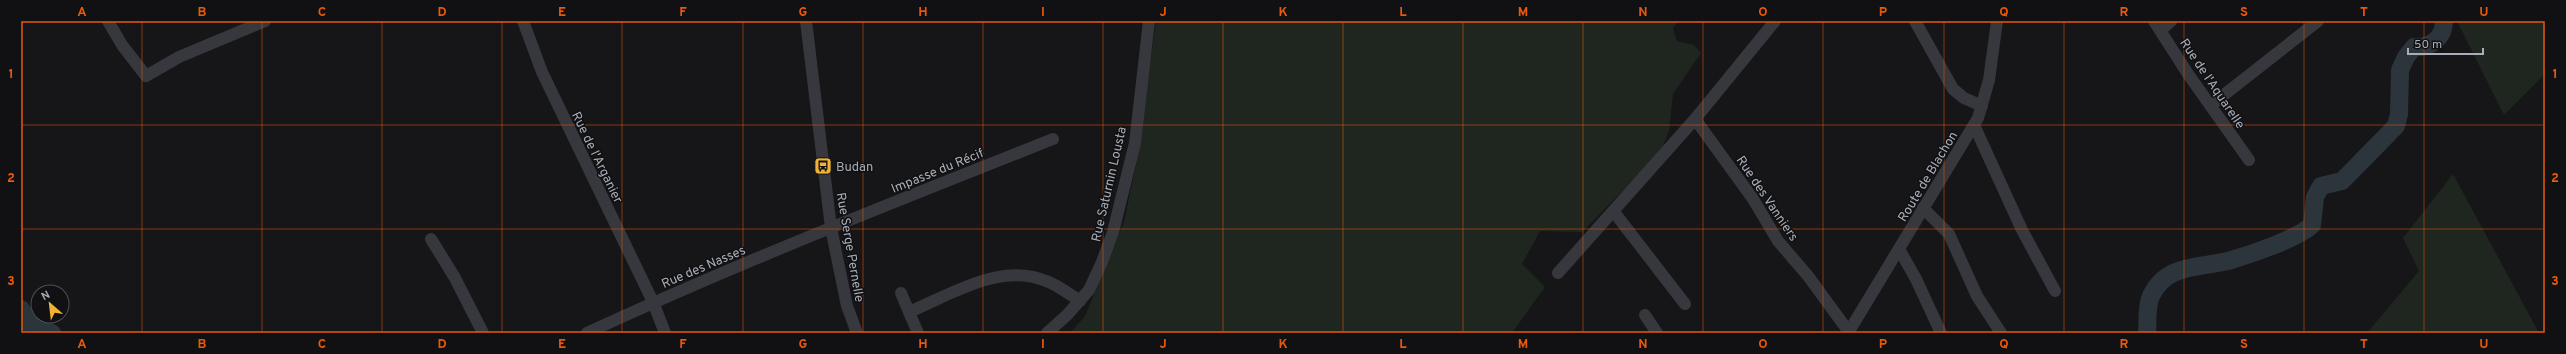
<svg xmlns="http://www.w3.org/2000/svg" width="2566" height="354" font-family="Overpass,sans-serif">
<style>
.green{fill:#1e261f}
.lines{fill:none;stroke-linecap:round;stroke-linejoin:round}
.river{stroke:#2c353c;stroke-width:18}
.minor{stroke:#37383d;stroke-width:12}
.grid{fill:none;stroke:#e8590c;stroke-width:1;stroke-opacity:0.55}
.labels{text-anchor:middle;stroke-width:3;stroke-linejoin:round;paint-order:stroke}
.street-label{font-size:13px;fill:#a8adb8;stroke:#111113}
.poi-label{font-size:13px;fill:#a8adb8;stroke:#111113;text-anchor:start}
.neatline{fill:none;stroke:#e8590c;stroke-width:1.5}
.grid-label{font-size:13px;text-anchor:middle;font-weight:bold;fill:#e8590c}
</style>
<rect width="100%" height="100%" fill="#161618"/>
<g class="green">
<polygon points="1156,21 1679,21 1673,28 1677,41 1694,45 1701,53 1673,94 1669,131 1660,153 1582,232 1540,231 1522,264 1545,287 1512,333 1070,333 1085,316 1124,222 1136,165"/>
<polygon points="2457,21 2545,21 2545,74 2504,115"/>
<polygon points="2453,174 2539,333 2367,333 2419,271 2403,238"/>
</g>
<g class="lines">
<g class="river">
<polyline points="21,309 28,323 52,333"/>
<path d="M2147 333C2148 322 2146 307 2151 296 2166 264 2198 268 2228 261 2249 255 2297 239 2312 225L2315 197 2321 186 2342 181 2396 126 2399 114 2400 70 2406 57 2414 47C2431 48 2444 38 2444 21"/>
</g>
<g class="minor">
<polyline points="108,21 122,45 146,76 179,57 265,21"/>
<polyline points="523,21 542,72 653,302 665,333"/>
<polyline points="806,21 831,228 847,306 857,333"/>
<polyline points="1775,21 1695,119 1753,199 1778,241 1808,276 1849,332"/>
<polyline points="1915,21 1953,89 1964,98 1982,106"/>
<polyline points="2154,21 2188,74 2249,160"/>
<polyline points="2161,30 2171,21"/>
<polyline points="2211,105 2318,21"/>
<polyline points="1974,125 2022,230 2055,291"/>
<polyline points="1923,208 1949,234 1977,296 2001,333"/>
<polyline points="1614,212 1685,304"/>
<polyline points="431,239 455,278 483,333"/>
<polyline points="1899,249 1916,279 1941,333"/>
<polyline points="1558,273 1695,119"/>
<polyline points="901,293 909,312"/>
<polyline points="1645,315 1657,333"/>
<path d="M587 333C740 262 897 201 1053 139"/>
<path d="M918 333 909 312C950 295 1000 262 1046 281 1058 285 1069 294 1080 301"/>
<polyline points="1047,333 1067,315 1089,290 1102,262 1113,232 1135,143 1149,21"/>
<polyline points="1848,333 1978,118 1989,80 1997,21"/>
</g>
</g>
<path class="grid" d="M142 21V333M262 21V333M382 21V333M502 21V333M622 21V333M743 21V333M863 21V333M983 21V333M1103 21V333M1223 21V333M1343 21V333M1463 21V333M1583 21V333M1703 21V333M1823 21V333M1944 21V333M2064 21V333M2184 21V333M2304 21V333M2424 21V333M21 125H2545M21 229H2545"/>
<defs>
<g id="bus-square" transform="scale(0.9)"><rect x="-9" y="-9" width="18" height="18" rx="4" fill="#f2b134" stroke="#111113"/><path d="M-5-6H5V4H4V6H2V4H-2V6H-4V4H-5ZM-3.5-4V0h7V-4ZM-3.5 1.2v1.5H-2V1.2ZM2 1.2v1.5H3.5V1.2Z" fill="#111"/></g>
</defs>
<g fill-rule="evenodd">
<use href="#bus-square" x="823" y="166"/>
</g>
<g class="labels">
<g class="street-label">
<text transform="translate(2213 83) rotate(56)" y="5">Rue de l'Aquarelle</text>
<text transform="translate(598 157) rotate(64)" y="5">Rue de l'Arganier</text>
<text transform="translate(937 170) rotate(-22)" y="5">Impasse du Récif</text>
<text transform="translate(1927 176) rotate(-59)" y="5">Route de Blachon</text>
<text transform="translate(1108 184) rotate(-77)" y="5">Rue Saturnin Lousta</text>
<text transform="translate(1768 198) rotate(56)" y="5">Rue des Vanniers</text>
<text transform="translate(851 247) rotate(80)" y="5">Rue Serge Pernelle</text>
<text transform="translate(703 266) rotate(-23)" y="5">Rue des Nasses</text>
</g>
<g class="poi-label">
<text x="836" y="171">Budan</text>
</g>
</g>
<rect width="2566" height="354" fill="none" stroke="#111113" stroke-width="44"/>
<g transform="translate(50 304) rotate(332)"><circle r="19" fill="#111113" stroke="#4d4f55"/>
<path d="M0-3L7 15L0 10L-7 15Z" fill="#f2b134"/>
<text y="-6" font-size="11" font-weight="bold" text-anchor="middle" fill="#a8adb8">N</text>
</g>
<path d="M2408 48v6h75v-6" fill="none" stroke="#a8adb8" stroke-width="2"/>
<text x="2414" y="48" font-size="12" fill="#a8adb8" stroke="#111113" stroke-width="3" paint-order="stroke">50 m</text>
<rect x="22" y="22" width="2522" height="310" class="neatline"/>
<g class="grid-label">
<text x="82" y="16">A</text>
<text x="202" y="16">B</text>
<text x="322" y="16">C</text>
<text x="442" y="16">D</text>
<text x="562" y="16">E</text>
<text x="683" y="16">F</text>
<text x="803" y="16">G</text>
<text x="923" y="16">H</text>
<text x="1043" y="16">I</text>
<text x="1163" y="16">J</text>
<text x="1283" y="16">K</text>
<text x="1403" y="16">L</text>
<text x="1523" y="16">M</text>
<text x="1643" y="16">N</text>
<text x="1763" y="16">O</text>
<text x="1883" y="16">P</text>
<text x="2004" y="16">Q</text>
<text x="2124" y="16">R</text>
<text x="2244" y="16">S</text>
<text x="2364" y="16">T</text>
<text x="2484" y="16">U</text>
<text x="11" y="78">1</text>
<text x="2555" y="78">1</text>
<text x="11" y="182">2</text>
<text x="2555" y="182">2</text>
<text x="11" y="285">3</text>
<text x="2555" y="285">3</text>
<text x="82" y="348">A</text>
<text x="202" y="348">B</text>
<text x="322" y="348">C</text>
<text x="442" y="348">D</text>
<text x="562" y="348">E</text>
<text x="683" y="348">F</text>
<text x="803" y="348">G</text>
<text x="923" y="348">H</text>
<text x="1043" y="348">I</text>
<text x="1163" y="348">J</text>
<text x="1283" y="348">K</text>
<text x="1403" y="348">L</text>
<text x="1523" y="348">M</text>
<text x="1643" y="348">N</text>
<text x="1763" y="348">O</text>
<text x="1883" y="348">P</text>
<text x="2004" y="348">Q</text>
<text x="2124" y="348">R</text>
<text x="2244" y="348">S</text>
<text x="2364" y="348">T</text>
<text x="2484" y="348">U</text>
</g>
</svg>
